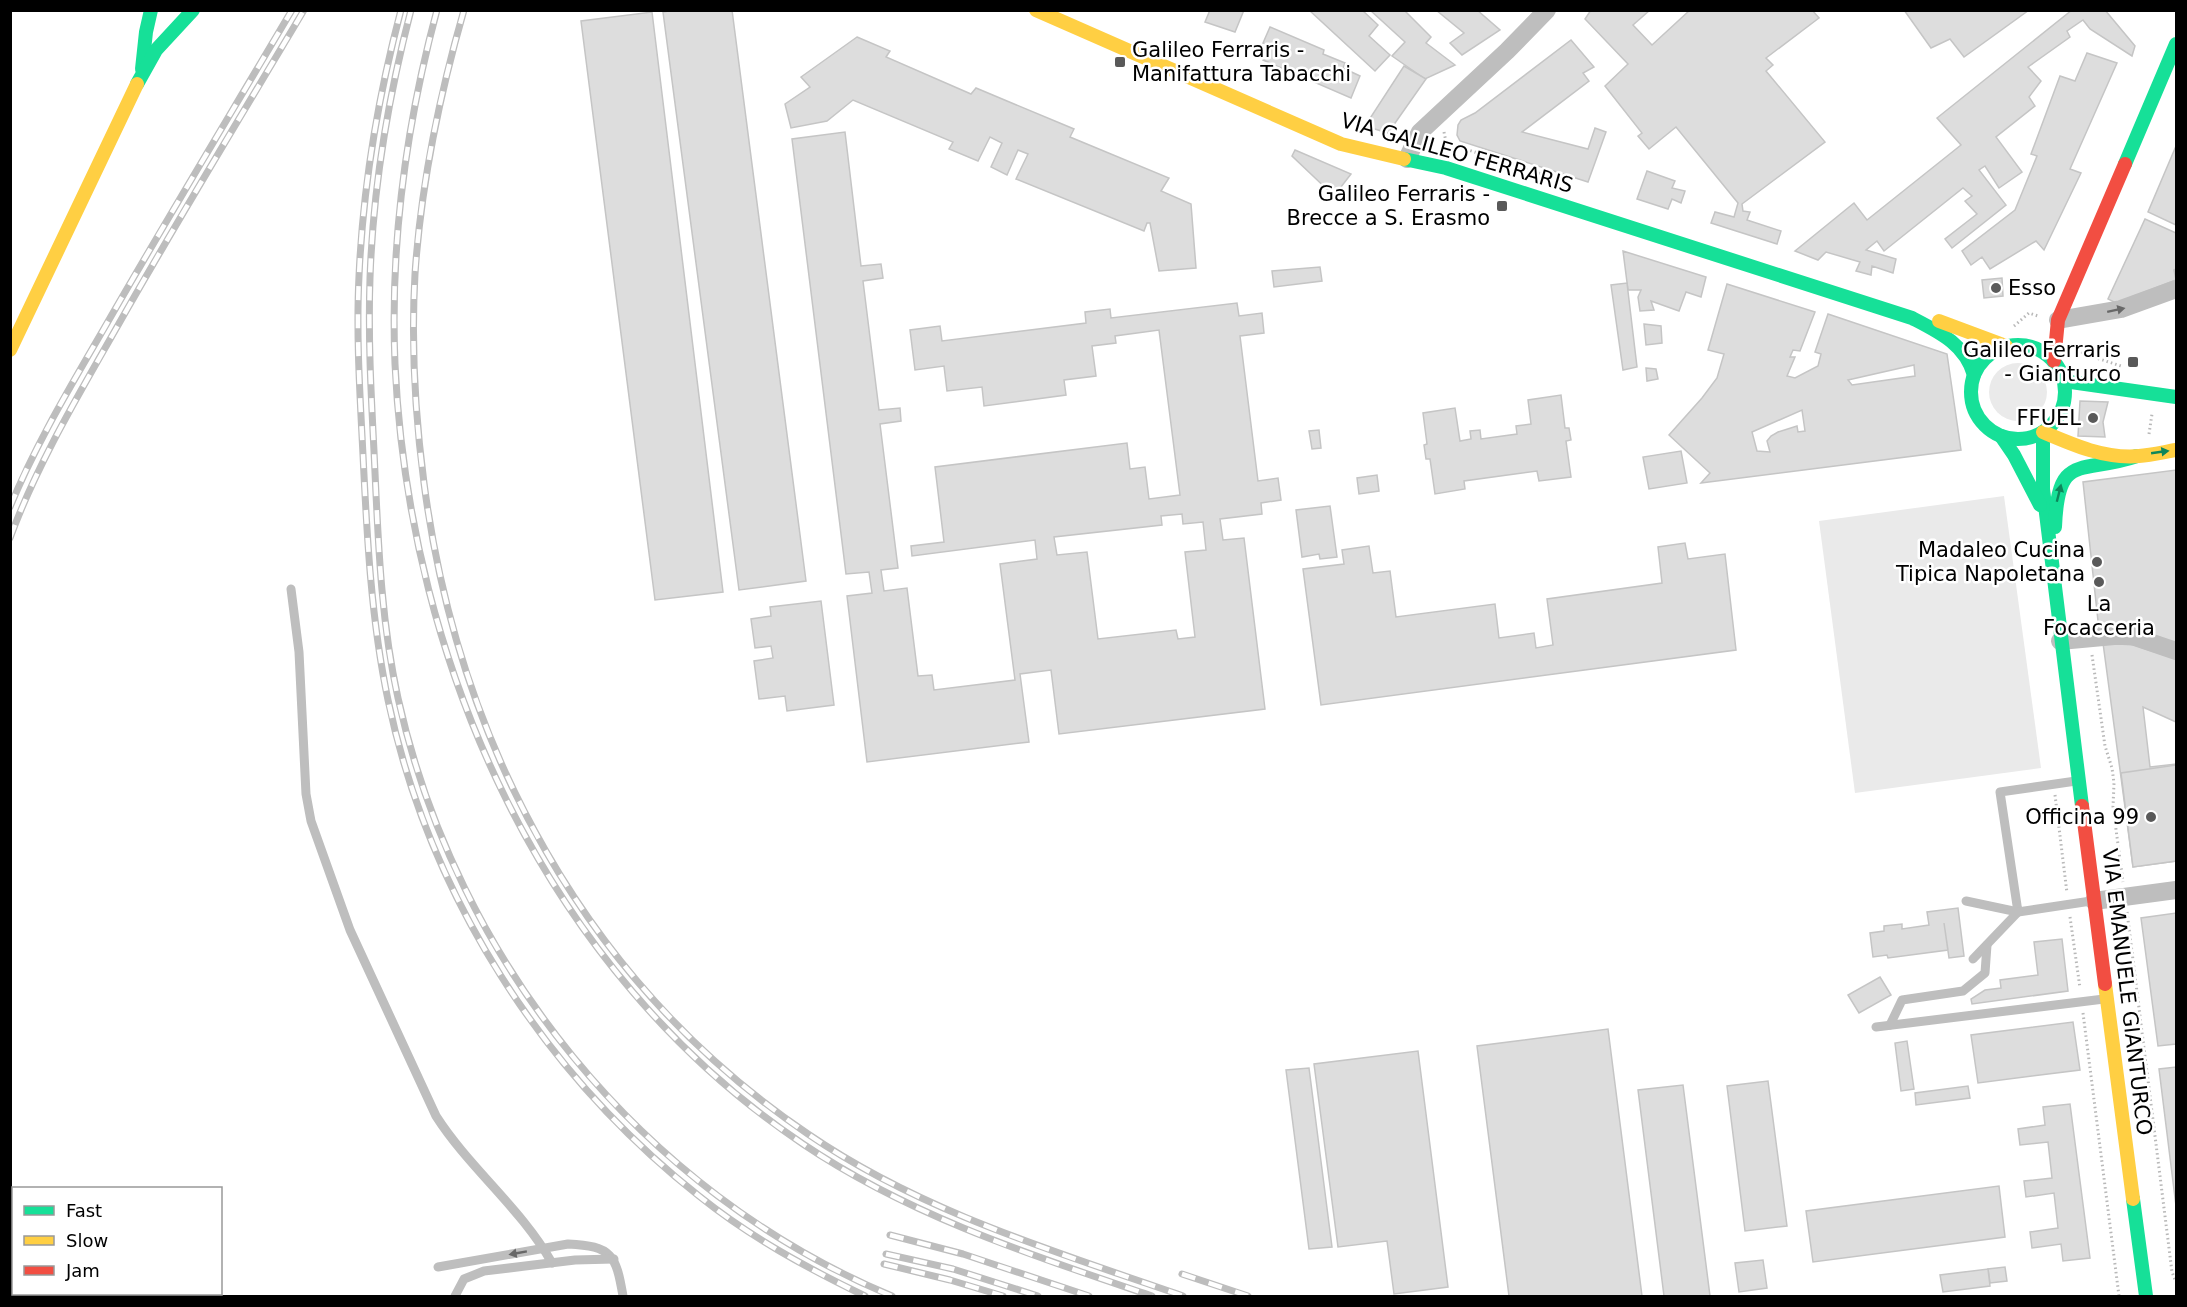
<svg xmlns="http://www.w3.org/2000/svg" width="2187" height="1307" font-family="'DejaVu Sans',sans-serif">
  <style>
    .green { fill: #eaeaea }
    .building { fill: #ddd; stroke: #c5c5c5; stroke-width: 1.5; fill-rule: evenodd }
    .lines { fill: none; stroke-linecap: round; stroke-linejoin: round }
    .path { stroke: #b8b8b8; stroke-width: 3; stroke-dasharray: 1.5 3; stroke-linecap: butt }
    .lane { stroke: #bebebe; stroke-width: 9 }
    .street { stroke: #bebebe; stroke-width: 18 }
    .fast { stroke: #16e098; stroke-width: 14 }
    .slow { stroke: #ffcf43; stroke-width: 14 }
    .jam { stroke: #f24e42; stroke-width: 14 }
    .rail-casing { stroke: #bdbdbd; stroke-width: 7 }
    .rail { stroke: #fff; stroke-width: 4.5; stroke-dasharray: 14; stroke-linecap: butt }
    .oneway { fill: #686868 }
    .oneway2 { fill: #0d865b }
    .poi-dot { fill: #595959; stroke: #fff; stroke-width: 2 }
    .labels { text-anchor: middle; dominant-baseline: central; stroke-width: 5; stroke-linejoin: round; paint-order: stroke }
    .poi-label { font-size: 21px; fill: #000; stroke: #fff; text-anchor: end }
    .street-label { font-size: 21px; fill: #000; stroke: #fff }
  </style>
  <rect width="100%" height="100%" fill="#fff"/>
  <g class="green">
    <circle cx="2018" cy="392" r="29"/>
    <path d="M2004 496 2041 768 1855 793 1819 521Z"/>
  </g>
  <g class="building">
    <path d="M675 10H732L806 581 739 590 663 12Z"/>
    <path d="M1210 10H1244L1235 32 1205 22Z"/>
    <path d="M1309 10H1362L1378 25 1369 36 1390 55 1375 71Z"/>
    <path d="M1370 10H1404L1431 37 1426 43 1455 65 1425 79 1392 56 1405 42Z"/>
    <path d="M1436 10H1477L1500 30 1462 55 1450 43 1464 33Z"/>
    <path d="M1591 10H1650L1633 25 1652 45 1690 10H1812L1819 18 1766 58 1773 65 1766 71 1825 142 1742 204 1743 211 1750 212 1747 220 1781 231 1777 244 1711 223 1715 212 1734 217 1738 203 1676 127 1649 149 1638 136 1642 133 1605 86 1628 64 1585 19Z"/>
    <path d="M1904 10H2029L1964 57 1950 39 1931 48Z"/>
    <path d="M2072 10H2105L2135 46 2132 56 2090 29 2083 20 2067 31 2070 37 2028 67 2041 81 2029 97 2035 106 1996 137 2022 172 1999 188 1985 166 1979 170 2006 205 1952 248 1945 239 1977 214 1965 201 1972 196 1963 188 1884 251 1877 241 1866 250 1896 259 1893 273 1872 266 1871 275 1856 271 1860 262 1826 252 1818 260 1795 251 1854 203 1867 220 1961 145 1937 118Z"/>
    <path d="M652 12 723 592 655 600 581 21Z"/>
    <path d="M1270 27 1324 50 1323 54 1345 63 1343 68 1360 76 1351 98 1263 60 1269 45 1263 43Z"/>
    <path d="M857 37 890 51 886 57 971 94 976 88 1074 129 1070 137 1169 178 1161 191 1191 204 1196 268 1159 271 1150 223H1147L1144 231 1016 179 1028 154 1018 150 1007 175 991 167 1002 143 990 137 978 161 949 149 953 142 853 100 827 121 791 128 785 104 810 87 801 77Z"/>
    <path d="M1571 40 1594 67 1583 73 1589 81 1522 132 1588 149 1595 128 1606 132 1588 182 1460 141 1457 135 1458 125 1461 120 1475 113Z"/>
    <path d="M2087 53 2117 63 2070 169 2081 173 2044 250 2036 241 1990 269 1982 257 1971 265 1962 251 2015 210 2037 156 2031 154 2060 76 2075 81Z"/>
    <path d="M1404 66 1426 79 1388 133 1365 126Z"/>
    <path d="M845 132 861 266 881 264 883 278 863 281 879 410 900 408 901 421 880 424 898 568 881 570 884 591 907 588 918 676 932 675 934 690 1015 680 1000 564 1037 559 1035 540 912 556 911 546 944 542 935 467 1127 443 1130 469 1145 467 1149 499 1180 495 1159 330 1115 336 1116 343 1092 346 1096 376 1064 380 1066 395 984 406 982 387 947 391 944 366 915 370 910 330 940 326 942 341 1086 323 1085 312 1110 309 1111 318 1237 303 1239 316 1262 313 1264 333 1240 336 1258 481 1278 478 1281 500 1261 503 1262 514 1220 519 1223 540 1244 538 1265 709 1059 734 1051 670 1020 674 1029 742 867 762 847 596 872 593 869 572 846 574 792 139ZM1182 514 1183 524 1203 522 1206 550 1185 552 1195 637 1178 639 1176 630 1098 639 1087 552 1057 555 1054 537 1162 525 1161 516Z"/>
    <path d="M2176 146V225L2148 212Z"/>
    <path d="M1295 150 1351 174 1334 196 1292 156Z"/>
    <path d="M1647 171 1675 181 1672 188 1685 191 1681 203 1672 199 1668 209 1637 199Z"/>
    <path d="M2145 219 2176 233V269L2174 270 2176 280 2116 303 2108 299Z"/>
    <path d="M1623 251 1706 277 1701 297 1686 292 1679 311 1651 301 1654 310 1640 311 1638 297 1641 290H1628Z"/>
    <path d="M1320 267 1322 281 1274 287 1272 271Z"/>
    <path d="M2002 278 2003 296 1984 298 1982 280Z"/>
    <path d="M1627 283 1637 367 1623 370 1611 285Z"/>
    <path d="M1727 284 1815 312 1800 351 1793 350 1790 357H1795L1787 376 1795 378 1818 366 1821 354 1815 352 1828 314 1947 354 1961 450 1701 483 1710 473 1669 435 1702 398 1717 378 1724 354 1708 350ZM1914 365 1915 376 1852 385 1848 380ZM1802 410 1805 431 1798 432 1797 426 1778 432 1771 436 1767 441 1770 452 1757 451 1752 432Z"/>
    <path d="M1644 324 1661 326 1662 343 1646 345Z"/>
    <path d="M1646 368 1656 369 1658 379 1647 381Z"/>
    <path d="M1561 395 1565 428H1569L1571 440 1566 441 1571 477 1539 481 1537 471 1464 481 1465 489 1435 494 1430 459H1426L1424 445 1427 444 1423 413 1455 408 1460 441 1471 439 1470 431 1480 430 1481 439 1517 434 1516 426 1531 424 1528 400Z"/>
    <path d="M2080 401 2108 402 2103 422 2105 437 2078 436Z"/>
    <path d="M1319 430 1321 448 1312 449 1309 431Z"/>
    <path d="M1681 451 1687 483 1649 489 1643 457Z"/>
    <path d="M2176 470V645L2099 630 2083 482Z"/>
    <path d="M1377 475 1379 491 1359 494 1357 478Z"/>
    <path d="M1330 506 1337 557 1320 559 1319 554 1302 557 1296 510Z"/>
    <path d="M1685 543 1688 559 1725 554 1736 650 1321 705 1303 569 1344 564 1342 550 1369 546 1373 573 1390 571 1396 617 1495 604 1499 638 1534 633 1536 648 1553 645 1547 599 1662 583 1658 547Z"/>
    <path d="M821 601 834 705 787 711 785 696 759 699 754 661 773 658 771 646 755 648 751 619 771 616 770 607Z"/>
    <path d="M2103 643 2134 645 2176 659V722L2143 707 2150 767 2176 764V861L2133 867Z"/>
    <path d="M2176 765V861L2133 867 2121 773Z"/>
    <path d="M1958 908 1964 956 1949 958 1944 923 1948 950 1888 958 1887 955 1873 957 1870 933 1884 931V926L1902 924V929L1929 925 1927 912Z"/>
    <path d="M2176 913V1044L2158 1046 2141 918Z"/>
    <path d="M2062 939 2068 991 1972 1004 1971 999 1985 990 2001 988 2000 980 2038 975 2034 942Z"/>
    <path d="M1880 977 1891 995 1859 1013 1848 995Z"/>
    <path d="M2073 1022 2080 1070 1978 1083 1971 1035Z"/>
    <path d="M1608 1029 1642 1296H1509L1477 1046Z"/>
    <path d="M1907 1041 1914 1089 1901 1091 1895 1043Z"/>
    <path d="M1418 1051 1448 1287 1394 1294 1387 1241 1338 1247 1314 1064Z"/>
    <path d="M2176 1067V1206L2159 1069Z"/>
    <path d="M1309 1068 1332 1247 1309 1249 1286 1070Z"/>
    <path d="M1768 1081 1787 1226 1745 1231 1727 1086Z"/>
    <path d="M1683 1085 1710 1296H1664L1638 1090Z"/>
    <path d="M1968 1086 1970 1098 1916 1105 1915 1093Z"/>
    <path d="M2070 1104 2090 1258 2063 1261 2061 1244 2032 1248 2030 1232 2058 1228 2054 1193 2026 1197 2024 1181 2052 1178 2048 1142 2020 1145 2018 1129 2045 1125 2043 1107Z"/>
    <path d="M1999 1186 2005 1237 1813 1262 1806 1211Z"/>
    <path d="M1763 1260 1767 1288 1739 1292 1735 1263Z"/>
    <path d="M2005 1267 2007 1281 1990 1283 1988 1269Z"/>
    <path d="M1988 1269 1990 1286 1943 1292 1940 1275Z"/>
  </g>
  <g class="lines">
    <g class="path">
      <path d="M1444 132 1446 142 1450 144 1566 182"/>
      <path d="M2014 326 2029 313 2038 316"/>
      <path d="M2078 349 2084 354 2121 366"/>
      <path d="M2149 434 2152 414"/>
      <path d="M2092 655 2105 746 2112 768 2114 783 2113 807 2123 882"/>
      <path d="M2055 795 2067 893"/>
      <path d="M2127 912 2172 1272 2176 1282"/>
      <path d="M2070 917 2080 988"/>
      <path d="M2083 1013 2119 1296"/>
    </g>
    <g class="lane">
      <path d="M291 589 299 652 306 794 311 821 350 930 436 1116C470 1169 521 1208 552 1263"/>
      <path d="M2076 781 2000 792 2018 912 2091 901"/>
      <path d="M1966 901 2018 912"/>
      <path d="M1973 959 2018 912"/>
      <path d="M1890 1025 1902 1000 1963 991 1985 973 1987 945"/>
      <path d="M1876 1027 2104 999"/>
      <path d="M438 1267 568 1244C612 1246 616 1255 623 1296"/>
      <path d="M455 1296 464 1279 484 1271 575 1260 614 1259"/>
    </g>
    <g class="street">
      <path d="M1407 159 1420 132 1507 51 1547 10"/>
      <path d="M2058 320 2121 309 2176 289"/>
      <path d="M2060 641 2114 636H2132L2176 651"/>
      <path d="M2094 901 2176 890"/>
    </g>
    <g class="fast">
      <path d="M142 69 146 32 151 10"/>
      <path d="M137 84 156 50 193 10"/>
      <path d="M1404 159 1446 168 1912 318C1939 332 1965 344 1974 375"/>
      <path d="M2125 164 2176 44"/>
      <circle cx="2018" cy="392" r="47"/>
      <path d="M2064 381 2176 397"/>
      <path d="M2043 432V489L2082 806"/>
      <path d="M2001 436 2014 455 2040 505"/>
      <path d="M2055 527C2058 451 2080 475 2137 456"/>
      <path d="M2133 1199 2146 1296"/>
    </g>
    <g class="slow">
      <path d="M1036 10 1341 144 1404 159"/>
      <path d="M1939 321 2006 346"/>
      <path d="M10 350 137 84"/>
      <path d="M2043 432C2073 445 2105 459 2139 456 2151 455 2164 452 2176 450"/>
      <path d="M2105 984 2133 1199"/>
    </g>
    <g class="jam">
      <path d="M2054 361 2058 320 2125 164"/>
      <path d="M2082 806 2105 984"/>
    </g>
    <g class="rail-casing">
      <g id="rail">
        <path d="M401 10C378 97 363 186 359 276 356 335 360 395 363 455 367 537 371 619 388 700 429 895 543 1073 699 1196 750 1237 807 1268 865 1296"/>
        <path d="M411 10C388 98 373 188 370 278 368 336 371 393 374 451 378 534 380 617 398 698 456 961 642 1192 892 1296"/>
        <path d="M437 10C406 125 390 244 395 364 409 666 546 972 803 1144 910 1216 1031 1255 1152 1296"/>
        <path d="M464 10C439 97 421 184 415 274 411 344 415 414 424 483 458 745 586 984 808 1134 922 1212 1054 1251 1183 1296"/>
        <path d="M10 507C36 443 72 384 106 325 167 219 230 115 292 10"/>
        <path d="M10 538C37 464 78 396 117 327 177 221 241 116 304 10"/>
        <path d="M890 1235 963 1254 1089 1296"/>
        <path d="M886 1254 953 1269 1038 1296"/>
        <path d="M884 1264 950 1280 1003 1296"/>
        <path d="M1182 1274 1248 1296"/>
      </g>
    </g>
    <use href="#rail" class="rail"/>
  </g>
  <defs><path id="oneway-solid" d="M-6-.8H1V-3.2L6.5 0L1 3.2V.8H-6Z" transform="scale(1.5)"/></defs>
  <g class="oneway">
    <use href="#oneway-solid" transform="translate(2116 310) rotate(-12)"/>
    <use href="#oneway-solid" transform="translate(518 1253) rotate(170)"/>
  </g>
  <g class="oneway2">
    <use href="#oneway-solid" transform="translate(2160 452) rotate(-8)"/>
    <use href="#oneway-solid" transform="translate(2059 493) rotate(-76)"/>
  </g>
  <g class="poi-dot">
    <rect x="1114" y="56" width="12" height="12" rx="3"/>
    <rect x="1496" y="200" width="12" height="12" rx="3"/>
    <circle cx="1996" cy="288" r="6"/>
    <rect x="2127" y="356" width="12" height="12" rx="3"/>
    <circle cx="2093" cy="418" r="6"/>
    <circle cx="2097" cy="562" r="6"/>
    <circle cx="2099" cy="582" r="6"/>
    <circle cx="2151" cy="817" r="6"/>
  </g>
  <g class="labels">
    <g class="poi-label">
      <text x="1132" y="50" text-anchor="start">Galileo Ferraris -<tspan x="1132" dy="24">Manifattura Tabacchi</tspan></text>
      <text x="1490" y="194">Galileo Ferraris -<tspan x="1490" dy="24">Brecce a S. Erasmo</tspan></text>
      <text x="2008" y="288" text-anchor="start">Esso</text>
      <text x="2121" y="350">Galileo Ferraris<tspan x="2121" dy="24">- Gianturco</tspan></text>
      <text x="2081" y="418">FFUEL</text>
      <text x="2085" y="550">Madaleo Cucina<tspan x="2085" dy="24">Tipica Napoletana</tspan></text>
      <text x="2099" y="604" text-anchor="middle">La<tspan x="2099" dy="24">Focacceria</tspan></text>
      <text x="2139" y="817">Officina 99</text>
    </g>
    <g class="street-label">
      <text transform="translate(1457 153) rotate(16)">VIA GALILEO FERRARIS</text>
      <text transform="translate(2127 992) rotate(83)">VIA EMANUELE GIANTURCO</text>
    </g>
  </g>
  <rect width="2187" height="1307" fill="none" stroke="#000000" stroke-width="24"/>
  <rect x="12" y="1187" width="210" height="108" fill="#ffffff" stroke="#999999" stroke-width="1.5"/>
  <rect x="24" y="1206" width="30" height="9" fill="#16e098" stroke="#999999" stroke-width="1.5"/>
  <text x="66" y="1217" font-size="18" fill="#000000">Fast</text>
  <rect x="24" y="1236" width="30" height="9" fill="#ffcf43" stroke="#999999" stroke-width="1.5"/>
  <text x="66" y="1247" font-size="18" fill="#000000">Slow</text>
  <rect x="24" y="1266" width="30" height="9" fill="#f24e42" stroke="#999999" stroke-width="1.5"/>
  <text x="66" y="1277" font-size="18" fill="#000000">Jam</text>
</svg>
